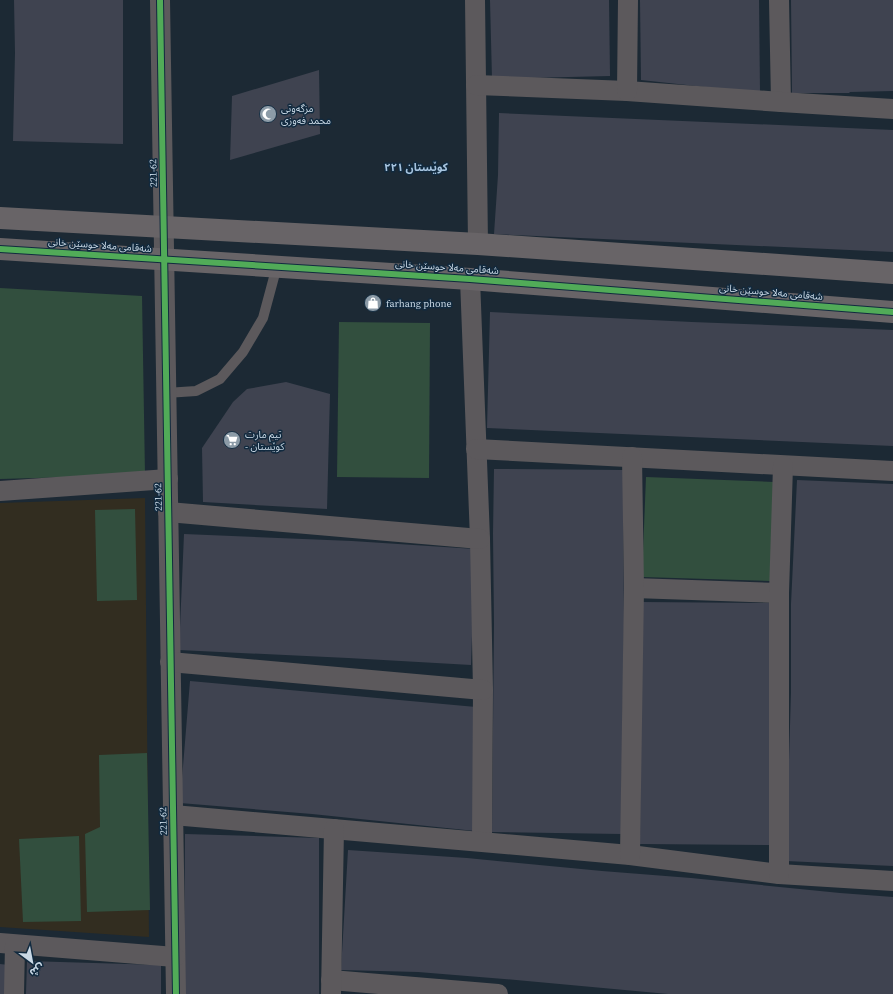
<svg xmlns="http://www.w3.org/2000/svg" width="893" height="994" font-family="'Source Serif 4','Noto Sans Arabic',serif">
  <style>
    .education { fill: #322d20 }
    .green { fill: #324f3e }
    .building { fill: #3f4350 }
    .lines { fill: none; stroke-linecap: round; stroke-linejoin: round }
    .lane { stroke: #5c595c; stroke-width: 10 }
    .street { stroke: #5c595c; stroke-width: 20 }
    .secondary { stroke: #686467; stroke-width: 22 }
    .cycleway-casing { stroke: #112a3f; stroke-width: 8 }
    .cycleway { stroke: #51ab58; stroke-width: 6 }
    .labels { text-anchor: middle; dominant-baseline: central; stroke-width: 3; stroke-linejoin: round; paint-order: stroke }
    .poi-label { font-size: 10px; fill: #c9d8e5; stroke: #112a3f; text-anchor: start }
    .street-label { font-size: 10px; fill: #c9d8e5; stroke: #112a3f }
    .neighbourhood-label { font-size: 11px; font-weight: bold; fill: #a7c4df; stroke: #112a3f }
  </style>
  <rect width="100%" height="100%" fill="#1c2934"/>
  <path class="education" d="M145 498 149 937 0 927V503Z"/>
  <g class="green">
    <path d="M0 288 142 296 145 475 0 479Z"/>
    <path d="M339 322 430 323 429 478 337 477Z"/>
    <path d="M646 477 774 482 770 581 642 577Z"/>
    <path d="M135 509 137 600 97 601 95 510Z"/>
    <path d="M147 753 150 910 87 912 85 834 100 827 99 755Z"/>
    <path d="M79 836 81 921 23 922 19 839Z"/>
  </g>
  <g class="building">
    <path d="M14 0H123V144L13 141 15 53Z"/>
    <path d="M490 0H609L610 76 492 79Z"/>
    <path d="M640 0H759L760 93 641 80Z"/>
    <path d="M791 0H893V91L850 92 849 93H792Z"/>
    <path d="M319 70 320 134 230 160 232 96Z"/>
    <path d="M499 113 893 130V252L494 234 498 175Z"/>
    <path d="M490 312 692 322 893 330V446L487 428Z"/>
    <path d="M286 382 330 394 327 509 203 502 202 448 233 402 247 389Z"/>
    <path d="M494 469 623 470 624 625 621 834 492 832 494 624 493 534Z"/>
    <path d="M797 480 893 484V866L786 861 791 692V604Z"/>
    <path d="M184 534 352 541 475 549 471 665 348 658 179 650Z"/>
    <path d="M641 602 771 603 769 845 640 844Z"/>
    <path d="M190 681 476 707 475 831 312 814 180 803Z"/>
    <path d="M185 834 319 838V994H184Z"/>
    <path d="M348 850 467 858 602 871 691 878 840 893 893 897V994H668L504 979 418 972 341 970Z"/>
    <path d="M27 961 161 965V994H26Z"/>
    <path d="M0 964 9 965 8 994H0Z"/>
  </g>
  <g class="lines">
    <path class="lane" d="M166 393 196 391 220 379 243 352 263 318 277 266"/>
    <g class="street">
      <path d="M160 0 176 994"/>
      <path d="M475 0 478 244"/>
      <path d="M779 0 781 102"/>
      <path d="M476 85 627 91 781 102 893 109"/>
      <path d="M627 91 628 0"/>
      <path d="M470 279 480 539 483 690 482 841"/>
      <path d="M476 449 893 471"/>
      <path d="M0 491 168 479"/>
      <path d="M168 512 480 539"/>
      <path d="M634 588 779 593"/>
      <path d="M170 662 483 690"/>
      <path d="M173 815 630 855 779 874 893 881"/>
      <path d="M630 855 634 588 632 457"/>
      <path d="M779 874V593L783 466"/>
      <path d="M0 943 175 957"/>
      <path d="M331 980 498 994"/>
      <path d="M14 994 15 945"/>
      <path d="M331 994 334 829"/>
    </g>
    <g class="secondary">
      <path d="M0 218 478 244 893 273"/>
      <path d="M0 249 470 279 893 312"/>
    </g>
    <g class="cycleway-casing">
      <g id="cycleway">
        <path d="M160 0 176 994"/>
        <path d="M0 249 470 279 893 312"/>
      </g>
    </g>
    <use href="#cycleway" class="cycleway"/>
  </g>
  <defs>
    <g id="mosque-disc" transform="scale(0.9)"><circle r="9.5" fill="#8c9ba7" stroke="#112a3f"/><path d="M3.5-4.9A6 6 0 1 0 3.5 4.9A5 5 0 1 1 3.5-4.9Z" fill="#fff"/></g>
    <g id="shop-disc" transform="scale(0.9)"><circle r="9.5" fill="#8c9ba7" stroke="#112a3f"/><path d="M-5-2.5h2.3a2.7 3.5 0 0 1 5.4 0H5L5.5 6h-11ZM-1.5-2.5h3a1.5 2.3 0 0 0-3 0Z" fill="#fff"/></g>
    <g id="supermarket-disc" transform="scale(0.9)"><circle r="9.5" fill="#8c9ba7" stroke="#112a3f"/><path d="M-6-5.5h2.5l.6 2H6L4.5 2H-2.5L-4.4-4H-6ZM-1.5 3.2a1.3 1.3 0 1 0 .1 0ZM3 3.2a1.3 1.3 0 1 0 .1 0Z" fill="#fff"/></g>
  </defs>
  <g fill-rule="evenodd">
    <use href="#mosque-disc" x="268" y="114"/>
    <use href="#shop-disc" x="373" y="303"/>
    <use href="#supermarket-disc" x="232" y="440"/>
  </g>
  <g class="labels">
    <g class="poi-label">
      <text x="281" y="108">مزگەوتی<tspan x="281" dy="12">محمد فەوزی</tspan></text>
      <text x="386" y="303">farhang phone</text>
      <text x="245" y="434">تیم مارت<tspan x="245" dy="12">- کوێستان</tspan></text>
    </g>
    <g class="street-label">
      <text transform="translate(153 173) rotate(-91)">221-62</text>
      <text transform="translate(100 245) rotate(4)">شەقامی مەلا حوسێن خانی</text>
      <text transform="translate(447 267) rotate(4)">شەقامی مەلا حوسێن خانی</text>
      <text transform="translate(771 292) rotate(5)">شەقامی مەلا حوسێن خانی</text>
      <text transform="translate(158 497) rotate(-91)">221-62</text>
      <text transform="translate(163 821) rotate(-91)">221-62</text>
    </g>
    <g class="neighbourhood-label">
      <text x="416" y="167">کوێستان ٢٢١</text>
    </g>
  </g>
  <g transform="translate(32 962) rotate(148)" stroke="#112a3f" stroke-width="3" paint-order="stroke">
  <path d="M0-3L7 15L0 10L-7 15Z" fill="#c9d8e5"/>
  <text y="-6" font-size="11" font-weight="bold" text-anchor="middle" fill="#c9d8e5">ش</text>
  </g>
</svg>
